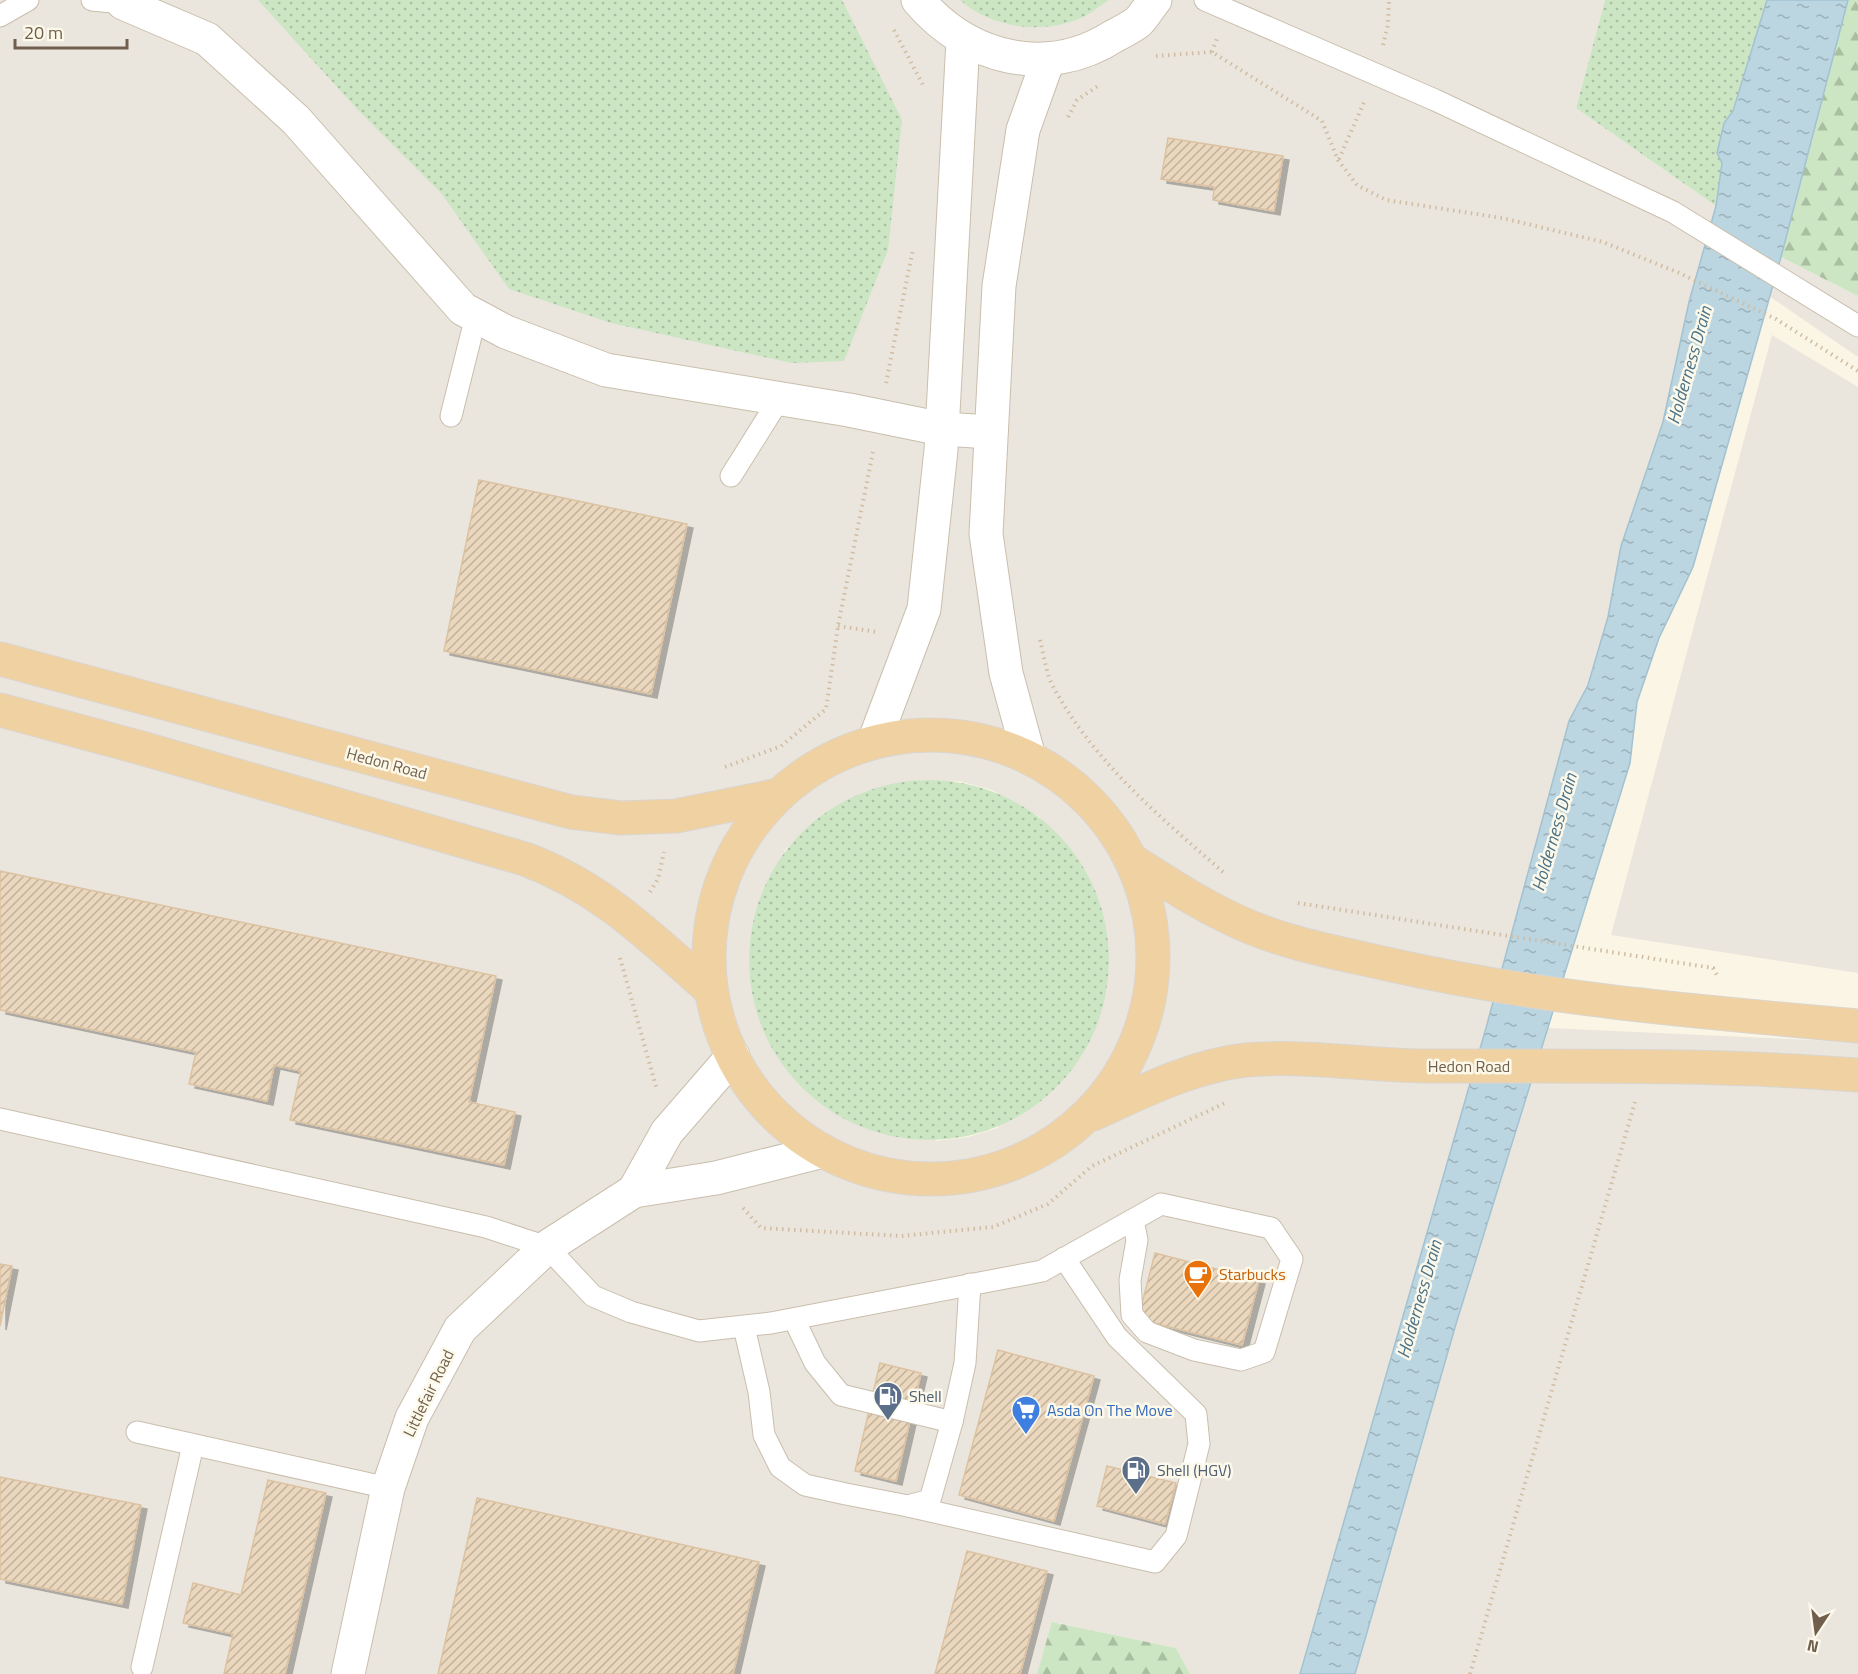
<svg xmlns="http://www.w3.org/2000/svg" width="1858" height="1674" font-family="'Titillium Web',sans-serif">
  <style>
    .industrial { fill: #eae6de; fill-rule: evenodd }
    .grass { fill: url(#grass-dots) }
    .forest { fill: url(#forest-firs) }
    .water { fill: url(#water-ripples); stroke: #a2c2d2; stroke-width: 1.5 }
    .building { fill: url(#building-hatch); stroke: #ddc2a1; stroke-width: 1.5; filter: url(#shadow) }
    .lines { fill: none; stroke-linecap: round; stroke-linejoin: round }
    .service-casing { stroke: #cabeac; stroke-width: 23 }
    .minor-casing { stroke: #cabeac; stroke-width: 35 }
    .trunk-casing { stroke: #dad5d0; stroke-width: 35 }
    .path { stroke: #d1bca2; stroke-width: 4; stroke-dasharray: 1.5 4.5; stroke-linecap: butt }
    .service { stroke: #fff; stroke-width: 21 }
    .minor { stroke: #fff; stroke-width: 33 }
    .trunk { stroke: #f0d2a2; stroke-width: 33 }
    .labels { text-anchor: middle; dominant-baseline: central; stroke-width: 5; stroke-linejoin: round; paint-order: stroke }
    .street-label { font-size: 16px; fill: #705f4c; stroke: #fdf9ea }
    .food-label { font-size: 16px; fill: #c56008; stroke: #fdf9ea; text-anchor: start }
    .service-label { font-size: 16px; fill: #4e5e75; stroke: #fdf9ea; text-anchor: start }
    .shop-label { font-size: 16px; fill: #366cbe; stroke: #fdf9ea; text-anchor: start }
    .water-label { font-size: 18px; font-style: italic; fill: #4c7388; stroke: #fdf9ea }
  </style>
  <defs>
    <pattern id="grass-dots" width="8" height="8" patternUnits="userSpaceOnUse" patternTransform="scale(1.5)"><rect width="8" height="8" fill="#cce6c4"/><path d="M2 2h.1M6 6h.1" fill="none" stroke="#aabea1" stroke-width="1.8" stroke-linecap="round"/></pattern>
    <pattern id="forest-firs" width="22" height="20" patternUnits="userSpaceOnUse" patternTransform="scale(1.5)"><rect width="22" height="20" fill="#cce6c4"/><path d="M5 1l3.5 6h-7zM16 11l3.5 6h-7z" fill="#aabea1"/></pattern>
    <pattern id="water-ripples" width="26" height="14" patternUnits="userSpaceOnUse" patternTransform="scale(1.5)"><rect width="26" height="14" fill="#bbd5e1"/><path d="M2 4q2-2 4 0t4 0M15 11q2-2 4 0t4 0" fill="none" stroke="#9cb0b9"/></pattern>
    <pattern id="building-hatch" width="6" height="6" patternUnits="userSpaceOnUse" patternTransform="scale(1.5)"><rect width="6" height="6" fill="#ead7bd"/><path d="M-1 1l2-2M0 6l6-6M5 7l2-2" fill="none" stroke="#c2b29c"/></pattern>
    <filter id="shadow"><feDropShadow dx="6" dy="4" stdDeviation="0" flood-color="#0004"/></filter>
  </defs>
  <rect width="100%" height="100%" fill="#faf5e4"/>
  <g class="industrial">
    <path d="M0 0H1605L1576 108 1716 206 1689 302 1663 422 1621 546 1608 617 1588 685 1571 721 1486 1028 1300 1674H1190L1176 1648 1053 1622 1037 1674H0ZM959 781 992 790 1040 817 998 1128 968 1137 936 1141 784 851 824 813 866 791Z"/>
    <path d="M1781 257 1858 296V357L1769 296Z"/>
    <path d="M1772 335 1858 387V973L1611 935Z"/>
    <path d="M1548 1028 1858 1042V1674H1355L1456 1324Z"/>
  </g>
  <g class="grass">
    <path d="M258 0H842L902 120 888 250 844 361 791 363 611 323 509 289 441 193 357 109Z"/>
    <path d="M960 0H1109C1100 6 1090 14 1081 18 1042 35 991 28 960 0Z"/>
    <path d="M1605 0H1767L1733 111 1724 123 1717 153 1722 163 1716 206 1576 108Z"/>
    <circle cx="929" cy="960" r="180"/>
  </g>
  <g class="forest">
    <path d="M1848 0H1858V296L1781 257Z"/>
    <path d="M1052 1622 1176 1648 1190 1674H1037Z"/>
  </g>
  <path class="water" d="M1767 0H1848L1781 257 1693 567 1659 638 1637 702 1630 763 1456 1324 1355 1674H1300L1486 1028 1569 721 1588 685 1608 617 1621 546 1663 422 1689 302 1716 206 1722 163 1717 153 1724 123 1733 111Z"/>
  <g class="building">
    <path d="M1168 138 1283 156 1274 211 1213 200 1214 187 1161 179Z"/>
    <path d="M479 480 687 524 651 694 444 651Z"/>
    <path d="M0 871 496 976 469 1102 515 1112 504 1165 290 1120 301 1071 274 1065 267 1101 189 1084 196 1052 0 1010Z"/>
    <path d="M1155 1253 1259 1280 1242 1345 1138 1319Z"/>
    <path d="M0 1264 12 1266 0 1326Z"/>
    <path d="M998 1350 1094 1376 1054 1521 959 1495Z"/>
    <path d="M880 1363 921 1373 896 1481 855 1471Z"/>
    <path d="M1107 1466 1176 1483 1165 1524 1097 1506Z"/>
    <path d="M0 1477 141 1505 122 1604 0 1579Z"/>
    <path d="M268 1480 326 1493 285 1674H224L233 1634 183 1623 193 1583 241 1595Z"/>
    <path d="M477 1498 759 1562 733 1674H438Z"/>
    <path d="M967 1551 1047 1571 1020 1674H935Z"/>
  </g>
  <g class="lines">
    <g class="service-casing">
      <g id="service">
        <path d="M92 0 123 3"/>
        <path d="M1205 0 1435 100 1673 212 1858 326"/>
        <path d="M0 16 28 0"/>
        <path d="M451 416 476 316"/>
        <path d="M731 476 780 398"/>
        <path d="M0 1119 486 1227 547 1247 593 1296 631 1312 699 1331 771 1323 1042 1271 1161 1204 1271 1228 1292 1259 1264 1352 1241 1360 1194 1350 1147 1332 1132 1315 1130 1280 1137 1240 1133 1220"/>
        <path d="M794 1319 815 1363 841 1395 952 1422 965 1363 970 1284"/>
        <path d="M744 1327 759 1392 764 1435 780 1467 805 1485 846 1494 908 1506 930 1500 952 1422"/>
        <path d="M137 1432 388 1488"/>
        <path d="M908 1506 1155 1562 1176 1536 1199 1444 1196 1414 1117 1337 1064 1258"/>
        <path d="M142 1667 193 1445"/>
      </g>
    </g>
    <g class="minor-casing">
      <g id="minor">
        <path d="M918 0C968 59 1047 79 1114 36 1122 32 1131 27 1138 22 1144 16 1149 7 1155 0"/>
        <path d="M123 3 207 39 296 120 463 309 506 332 606 370 849 410 942 429 991 432"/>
        <path d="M874 742 924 609 941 450 963 40"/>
        <path d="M1029 757 1006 673 986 534 999 286 1023 130 1048 60"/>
        <path d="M634 1191 667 1132 733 1056"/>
        <path d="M348 1674 388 1488 412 1418 460 1329 547 1247 634 1191 716 1178 823 1151"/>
      </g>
    </g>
    <g class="trunk-casing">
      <g id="trunk">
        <path d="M0 659 571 812 621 818 676 816 779 795"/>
        <path d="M0 710 145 749 525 859C600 887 647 934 706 986"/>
        <circle cx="931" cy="957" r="222"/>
        <path d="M1133 861C1169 884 1204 907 1243 924 1288 944 1339 953 1387 964 1541 999 1701 1012 1858 1026"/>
        <path d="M1093 1114C1142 1092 1192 1066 1246 1060 1305 1055 1365 1065 1423 1066 1568 1066 1713 1064 1858 1075"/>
      </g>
    </g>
    <g class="path">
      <path d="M894 30 924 87"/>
      <path d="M1383 45 1388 25 1389 0"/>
      <path d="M1212 52 1218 36"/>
      <path d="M1156 56 1212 52 1322 121 1338 160 1357 185 1386 200 1502 218 1603 242 1677 272 1776 319 1858 371"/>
      <path d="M1068 117 1077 100 1098 86"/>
      <path d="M1339 159 1365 100"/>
      <path d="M886 383 913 249"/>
      <path d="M838 626 877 632"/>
      <path d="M1040 640C1044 655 1046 675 1054 688 1094 762 1161 818 1223 872"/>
      <path d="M725 767 781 746 826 709 838 626 873 452"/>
      <path d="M650 892 658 879 664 852"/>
      <path d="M1298 903 1713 968 1718 977"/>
      <path d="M620 958 657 1090"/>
      <path d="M743 1208 761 1228 901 1236 993 1227 1048 1204 1092 1166 1227 1102"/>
      <path d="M1470 1674 1635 1102"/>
    </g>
    <use href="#service" class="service"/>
    <use href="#minor" class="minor"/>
    <use href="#trunk" class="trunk"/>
  </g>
  <defs>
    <g id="cafe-pin" transform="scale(1.5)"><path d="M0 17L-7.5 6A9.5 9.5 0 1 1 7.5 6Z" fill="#e8710a" stroke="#fdf9ea"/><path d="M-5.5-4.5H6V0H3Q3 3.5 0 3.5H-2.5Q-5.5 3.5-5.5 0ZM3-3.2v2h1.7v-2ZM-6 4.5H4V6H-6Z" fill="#fff"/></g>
    <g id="fuel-pin" transform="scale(1.5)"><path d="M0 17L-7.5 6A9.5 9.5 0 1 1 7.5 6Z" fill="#5c6f8a" stroke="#fdf9ea"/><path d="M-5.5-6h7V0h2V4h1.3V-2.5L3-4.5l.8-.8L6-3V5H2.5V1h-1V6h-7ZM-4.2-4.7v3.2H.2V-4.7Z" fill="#fff"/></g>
    <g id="supermarket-pin" transform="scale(1.5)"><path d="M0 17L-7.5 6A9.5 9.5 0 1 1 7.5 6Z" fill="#3f7fe0" stroke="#fdf9ea"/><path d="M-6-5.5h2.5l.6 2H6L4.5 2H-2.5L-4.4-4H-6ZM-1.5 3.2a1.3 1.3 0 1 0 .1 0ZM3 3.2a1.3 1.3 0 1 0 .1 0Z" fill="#fff"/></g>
  </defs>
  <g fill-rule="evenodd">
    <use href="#cafe-pin" x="1198" y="1274"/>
    <use href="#fuel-pin" x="888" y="1396"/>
    <use href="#supermarket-pin" x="1026" y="1410"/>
    <use href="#fuel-pin" x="1136" y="1470"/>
  </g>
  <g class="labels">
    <g class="street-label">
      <text transform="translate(387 763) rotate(15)">Hedon Road</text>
      <text x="1469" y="1066">Hedon Road</text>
      <text transform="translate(428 1393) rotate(-64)">Littlefair Road</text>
    </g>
    <g class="food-label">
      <text x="1219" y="1274">Starbucks</text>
    </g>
    <g class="service-label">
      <text x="909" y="1396">Shell</text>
      <text x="1157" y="1470">Shell (HGV)</text>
    </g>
    <g class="shop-label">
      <text x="1047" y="1410">Asda On The Move</text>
    </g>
    <g class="water-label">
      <text transform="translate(1689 365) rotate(-74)">Holderness Drain</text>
      <text transform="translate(1554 832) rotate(-74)">Holderness Drain</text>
      <text transform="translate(1419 1299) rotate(-74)">Holderness Drain</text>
    </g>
  </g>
  <g transform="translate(1816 1632) rotate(193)" stroke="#fdf9ea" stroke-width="4.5" paint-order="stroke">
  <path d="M0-4.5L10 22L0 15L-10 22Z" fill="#705f4c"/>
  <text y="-9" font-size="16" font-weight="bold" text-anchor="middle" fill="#705f4c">N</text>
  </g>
  <path d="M15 39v9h112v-9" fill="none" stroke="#705f4c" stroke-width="3"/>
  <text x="24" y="39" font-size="18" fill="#705f4c" stroke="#fdf9ea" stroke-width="4.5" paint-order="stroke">20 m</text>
</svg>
